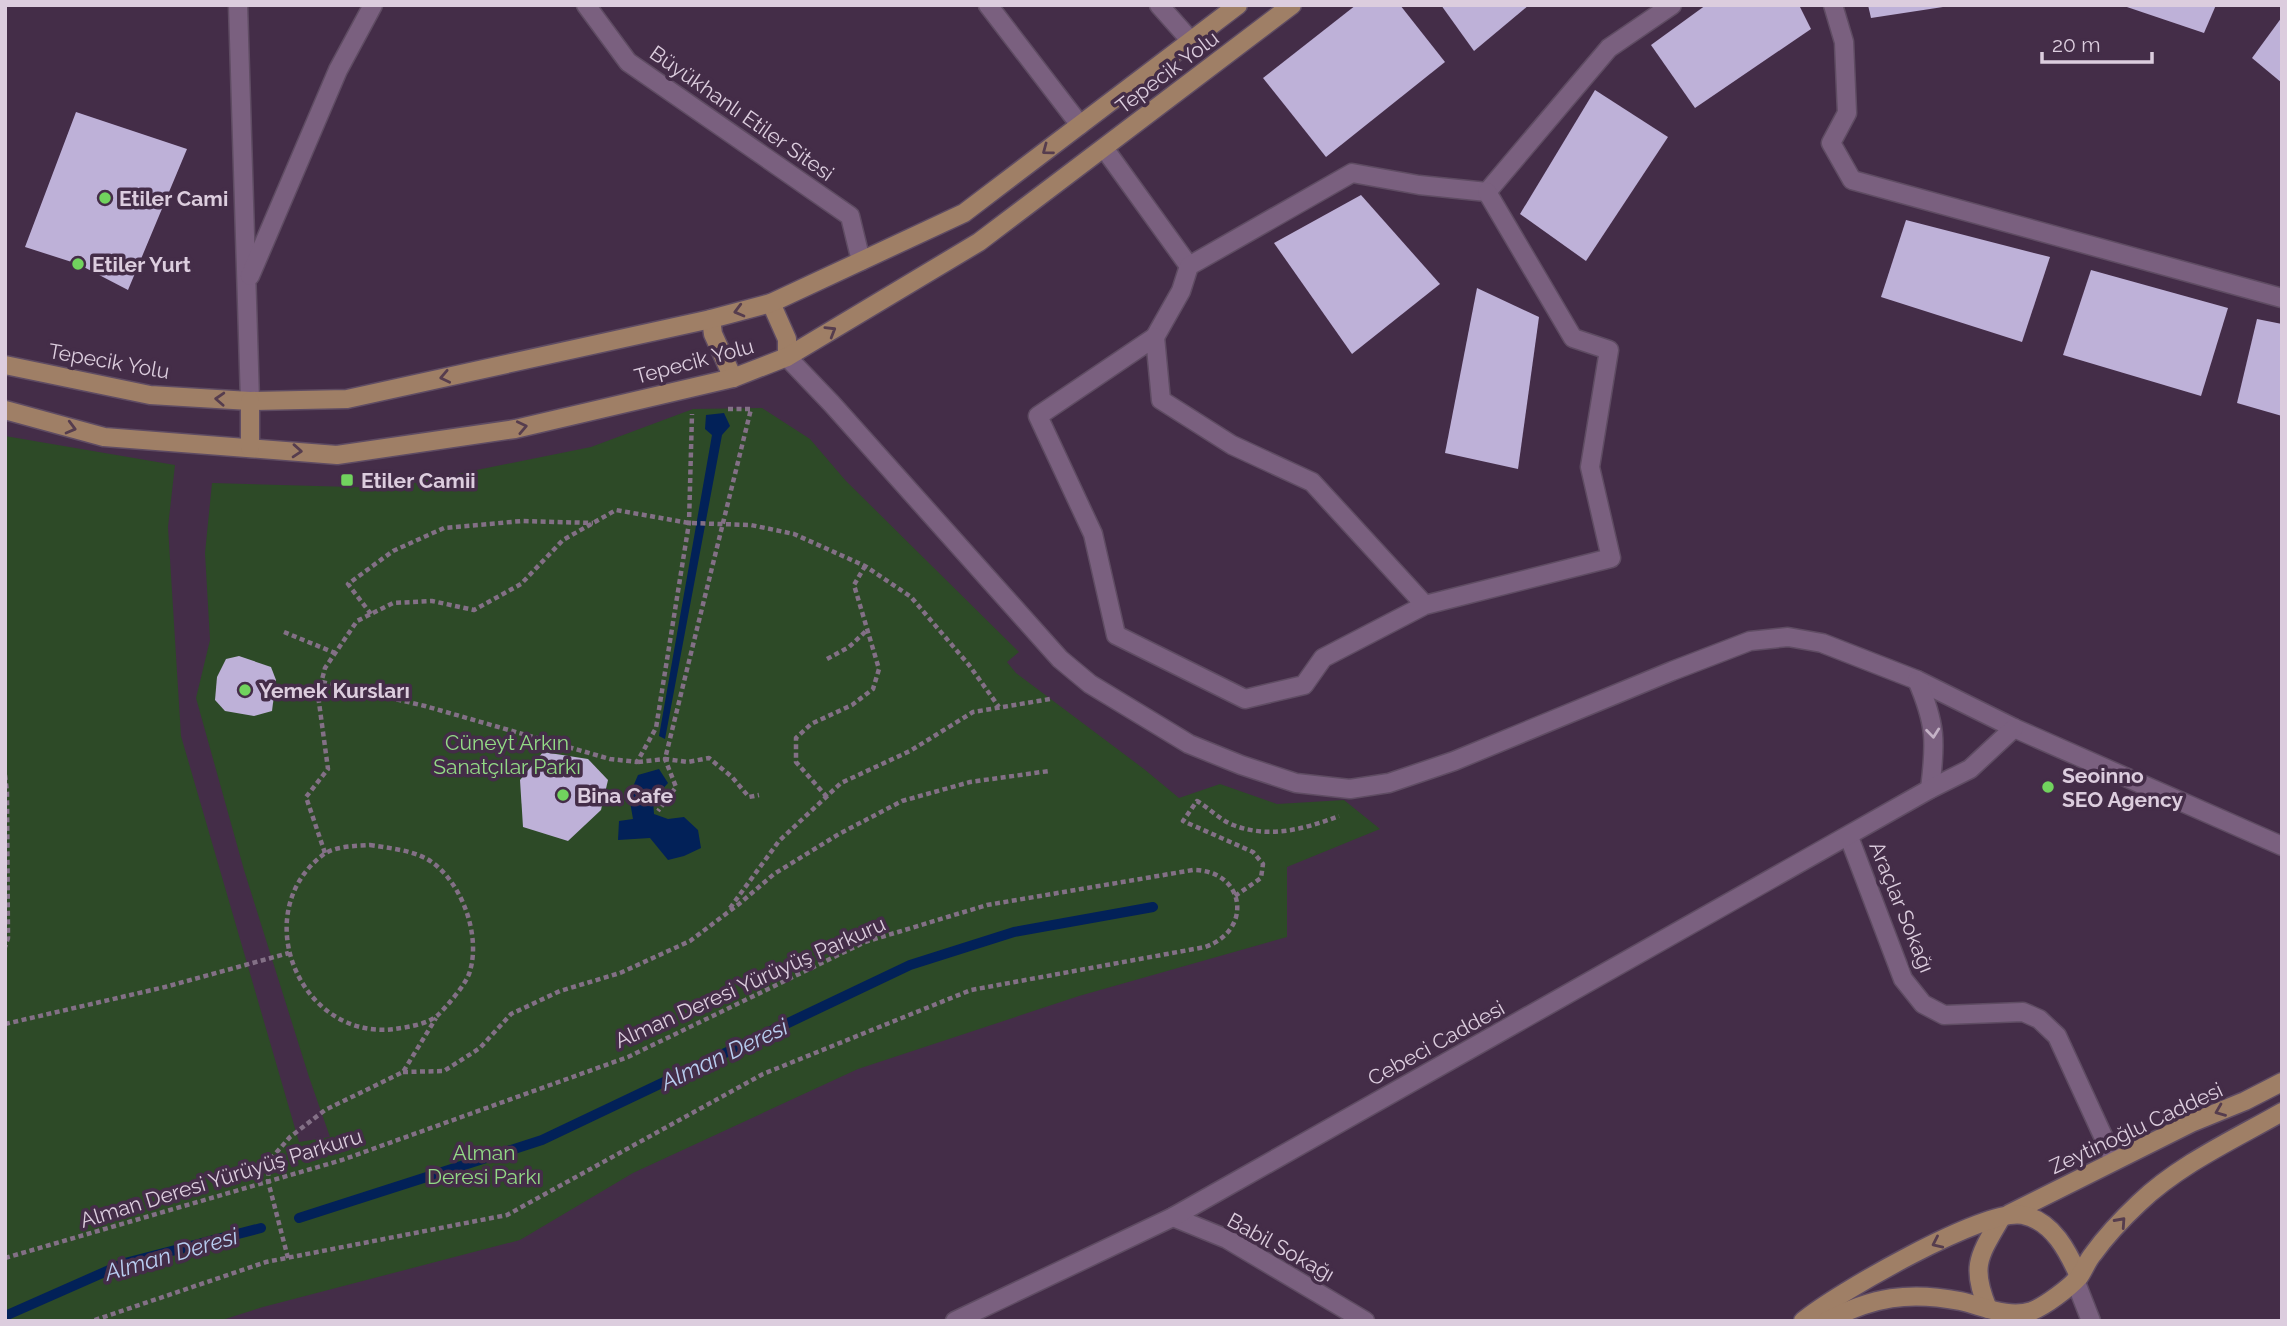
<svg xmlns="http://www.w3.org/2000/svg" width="2287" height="1326" font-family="Raleway,sans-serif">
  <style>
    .green { fill: #2d4a27 }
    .water { fill: #022158 }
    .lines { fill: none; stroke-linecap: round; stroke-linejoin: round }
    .stream { stroke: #022158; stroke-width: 10 }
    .building { fill: #beb1d8 }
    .minor-casing { stroke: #5f4c63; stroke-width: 21 }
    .major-casing { stroke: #5f4c63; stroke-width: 21 }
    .path { stroke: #837086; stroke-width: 4.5; stroke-dasharray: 5 3.5; stroke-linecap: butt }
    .minor { stroke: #7a607f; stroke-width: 18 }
    .major { stroke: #9f7f66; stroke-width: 18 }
    .oneway { stroke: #563d4e }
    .oneway2 { stroke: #c4b2c6 }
    .poi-dot { fill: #71d35e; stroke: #442d48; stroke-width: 2.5 }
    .labels { text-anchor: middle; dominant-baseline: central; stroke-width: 7; stroke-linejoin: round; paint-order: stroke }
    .street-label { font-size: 21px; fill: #dccdde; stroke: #442d48 }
    .poi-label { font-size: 21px; font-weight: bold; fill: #dccdde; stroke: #442d48; text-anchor: start }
    .park-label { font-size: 21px; fill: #93db86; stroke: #442d48 }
    .water-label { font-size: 23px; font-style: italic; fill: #b8cdf0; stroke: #442d48 }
  </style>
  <rect width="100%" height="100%" fill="#442d48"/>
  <path class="green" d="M762 408 810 439 846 481 1019 652 1007 662 1016 673 1144 769 1179 798 1220 784 1277 804 1344 800 1380 829 1287 867V937L1079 996 858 1069 633 1173 520 1240 263 1307 219 1321H5V436L175 465 168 527 181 736 299 1142 330 1137 309 1077 244 870 196 698 210 640 205 553 212 483 388 488 591 447 693 409Z"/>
  <g class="water">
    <path d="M724 413 730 426 722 435 665 739 659 736 712 435 705 429 706 415Z"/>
    <path d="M659 769 668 783 653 800 654 814 668 819 684 817 698 830 701 848 684 856 668 860 650 838 618 840 619 821 633 819 629 796 638 775Z"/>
  </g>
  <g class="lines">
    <g class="stream">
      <path d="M299 1218 542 1140 910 965 1014 932 1153 907"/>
      <path d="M5 1316 125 1263 261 1228"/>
    </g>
  </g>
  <g class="building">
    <path d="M1356 5H1400L1445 62 1326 157 1263 78Z"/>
    <path d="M1441 5H1529L1474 51Z"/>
    <path d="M1706 5H1799L1811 29 1695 108 1651 45Z"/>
    <path d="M1868 5H1942L1943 7 1871 18Z"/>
    <path d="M2121 5H2216L2204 33Z"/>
    <path d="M2282 17V83L2252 58Z"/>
    <path d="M1595 90 1668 137 1586 261 1520 214Z"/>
    <path d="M76 112 187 149 128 290 78 264 25 247Z"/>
    <path d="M1361 195 1440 284 1352 354 1274 243Z"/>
    <path d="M1906 220 2050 257 2022 342 1881 297Z"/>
    <path d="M2091 270 2228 308 2201 396 2063 355Z"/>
    <path d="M1477 288 1539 317 1518 469 1445 453Z"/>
    <path d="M2257 319 2282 324V416L2237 403Z"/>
    <path d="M239 656 271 667 276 680 272 711 254 716 225 711 215 700 217 677 226 659Z"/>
    <path d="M543 752 588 759 608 780 601 810 568 841 523 827 520 780Z"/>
  </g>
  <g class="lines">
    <g class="minor-casing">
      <g id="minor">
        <path d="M238 5 250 401"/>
        <path d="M586 5 628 62 850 216 861 261"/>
        <path d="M988 5 1080 125"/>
        <path d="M1159 5 1191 41"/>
        <path d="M1833 5 1844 42 1847 113 1831 143 1852 180 2282 298"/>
        <path d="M1104 148 1189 266"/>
        <path d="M1487 192 1609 48 1672 5"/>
        <path d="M250 276 338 70 373 5"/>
        <path d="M1155 337 1181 291 1189 266 1352 173 1419 185 1487 192"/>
        <path d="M787 357 832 404 1060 659 1090 684 1189 744 1241 765 1296 783 1350 789 1389 783 1454 761 1672 671 1750 641 1788 637 1822 643 1917 680 2014 728 2282 846"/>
        <path d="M1425 605 1312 482 1232 445 1161 400 1155 337 1038 416 1093 534 1116 635 1245 699 1304 685 1323 658 1425 605 1611 558 1590 467 1609 350 1573 338 1487 192"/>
        <path d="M1917 680C1936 724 1936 742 1930 789"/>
        <path d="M1849 837 1903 979 1923 1004 1944 1015 2023 1012 2039 1019 2057 1036 2114 1160"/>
        <path d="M1173 1217 1227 1239 1365 1321"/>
        <path d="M2075 1280 2091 1321"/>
        <path d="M955 1321 1173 1217 1930 789 1970 769 2014 728"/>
      </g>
    </g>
    <g class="major-casing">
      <g id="major">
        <path d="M771 303 787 339V357"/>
        <path d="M711 319 713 334 733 378"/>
        <path d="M5 365 150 395 250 401 347 399 711 319 771 303 964 213 1238 5"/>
        <path d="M5 410 104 437 337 455 515 429 733 378 787 357 979 242 1292 5"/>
        <path d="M250 448V401"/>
        <path d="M2009 1214 2191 1123 2245 1101 2282 1082"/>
        <path d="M1988 1309C1970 1266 1979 1256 2001 1218"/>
        <path d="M1803 1321C1835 1294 1986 1207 2023 1215 2053 1221 2068 1252 2079 1276"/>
        <path d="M1827 1321C1872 1297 1909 1291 1960 1301 1983 1306 2008 1319 2032 1311 2045 1306 2069 1288 2079 1277 2084 1270 2087 1261 2093 1254 2106 1236 2123 1218 2139 1203 2180 1164 2233 1140 2282 1112"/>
      </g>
    </g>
    <g class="path">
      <path d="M728 409H751L665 759 688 762 709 758 732 777 749 797 759 795"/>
      <path d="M371 614 348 584 393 551 444 528 522 521 593 523"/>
      <path d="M284 632 335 653"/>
      <path d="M827 659 849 647 866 631"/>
      <path d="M322 682 425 706 610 759 637 762 656 728 689 523 692 414"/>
      <path d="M638 762 665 759 676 787 658 811"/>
      <path d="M5 775 7 792 8 938 5 947"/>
      <path d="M827 797 796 762V738L811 724 852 705 873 689 879 669 854 585 865 566"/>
      <path d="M370 845C388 848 411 850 427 859 461 879 481 934 470 971 467 983 448 1005 439 1014 429 1024 408 1027 395 1029 300 1041 246 912 324 854 336 846 356 846 370 845Z"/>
      <path d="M325 853 306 797 328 769 318 695 325 668 357 621 393 603 432 601 474 610 521 584 563 540 616 510 689 523 751 525 794 534 865 566 911 597 969 665 999 707"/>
      <path d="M1235 896 1261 878 1263 864 1253 852 1183 821 1197 801C1209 808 1220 820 1233 825 1269 839 1305 829 1339 816"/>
      <path d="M730 908 779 841 841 783 910 751 973 712 1050 699"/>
      <path d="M5 1024 165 987 289 953"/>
      <path d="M403 1072 444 1071 480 1048 511 1014 560 991 620 973 690 941 739 904 774 874 839 834 902 801 970 782 1049 771"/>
      <path d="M5 1258 342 1160 628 1057 865 942 987 905 1193 870C1245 870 1254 930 1205 947L971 990 763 1074 507 1215 266 1262 92 1321"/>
      <path d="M288 1258 268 1181 269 1161 290 1137 325 1110 403 1072 436 1018"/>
    </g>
    <use href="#minor" class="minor"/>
    <use href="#major" class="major"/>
  </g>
  <defs><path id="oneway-chevron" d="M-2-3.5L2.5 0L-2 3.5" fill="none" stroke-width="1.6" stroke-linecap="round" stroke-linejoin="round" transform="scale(1.75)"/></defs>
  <g class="oneway">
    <use href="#oneway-chevron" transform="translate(1047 150) rotate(143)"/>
    <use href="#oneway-chevron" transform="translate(739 311) rotate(165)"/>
    <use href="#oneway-chevron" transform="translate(831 331) rotate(-31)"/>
    <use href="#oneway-chevron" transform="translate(445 377) rotate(168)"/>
    <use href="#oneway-chevron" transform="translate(220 399) rotate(-177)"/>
    <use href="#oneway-chevron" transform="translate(522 427) rotate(-12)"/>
    <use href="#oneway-chevron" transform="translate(71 428) rotate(15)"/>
    <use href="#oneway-chevron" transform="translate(297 451) rotate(4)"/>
    <use href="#oneway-chevron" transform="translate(2220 1111) rotate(158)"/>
    <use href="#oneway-chevron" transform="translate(2121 1222) rotate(-48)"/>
    <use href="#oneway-chevron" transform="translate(1937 1243) rotate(155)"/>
  </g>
  <use class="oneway2" href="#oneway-chevron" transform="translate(1933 733) rotate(84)"/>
  <g class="poi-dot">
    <circle cx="105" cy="198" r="7"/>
    <circle cx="78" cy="264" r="7"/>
    <rect x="340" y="473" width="14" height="14" rx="3.5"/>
    <circle cx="245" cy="690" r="7"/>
    <circle cx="2048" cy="787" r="7"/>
    <circle cx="563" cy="795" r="7"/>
  </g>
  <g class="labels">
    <g class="street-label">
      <text transform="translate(1167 72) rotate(-37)">Tepecik Yolu</text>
      <text transform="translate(742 113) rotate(35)">Büyükhanlı Etiler Sitesi</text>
      <text transform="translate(109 361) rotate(10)">Tepecik Yolu</text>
      <text transform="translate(694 361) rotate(-15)">Tepecik Yolu</text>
      <text transform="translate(1902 907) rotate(68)">Araçlar Sokağı</text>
      <text transform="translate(750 982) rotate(-24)">Alman Deresi Yürüyüş Parkuru</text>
      <text transform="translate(1436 1043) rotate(-29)">Cebeci Caddesi</text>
      <text transform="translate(2136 1128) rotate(-25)">Zeytinoğlu Caddesi</text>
      <text transform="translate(221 1178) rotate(-17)">Alman Deresi Yürüyüş Parkuru</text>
      <text transform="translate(1281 1247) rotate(29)">Babil Sokağı</text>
    </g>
    <g class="poi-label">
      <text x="119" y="198">Etiler Cami</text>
      <text x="92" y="264">Etiler Yurt</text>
      <text x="361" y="480">Etiler Camii</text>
      <text x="259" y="690">Yemek Kursları</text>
      <text x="2062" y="775">Seoinno<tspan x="2062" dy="24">SEO Agency</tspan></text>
      <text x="577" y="795">Bina Cafe</text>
    </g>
    <g class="park-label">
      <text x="507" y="742">Cüneyt Arkın<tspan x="507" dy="24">Sanatçılar Parkı</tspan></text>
      <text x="484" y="1152">Alman<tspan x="484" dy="24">Deresi Parkı</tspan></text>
    </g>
    <g class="water-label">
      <text transform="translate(724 1054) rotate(-25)">Alman Deresi</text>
      <text transform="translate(171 1254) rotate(-16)">Alman Deresi</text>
    </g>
  </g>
  <rect width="2287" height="1326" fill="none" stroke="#dccdde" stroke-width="14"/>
  <path d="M2042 52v10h110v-10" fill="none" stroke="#dccdde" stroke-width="3.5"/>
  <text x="2052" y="52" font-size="21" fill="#dccdde" stroke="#442d48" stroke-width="5" paint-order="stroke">20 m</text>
</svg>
